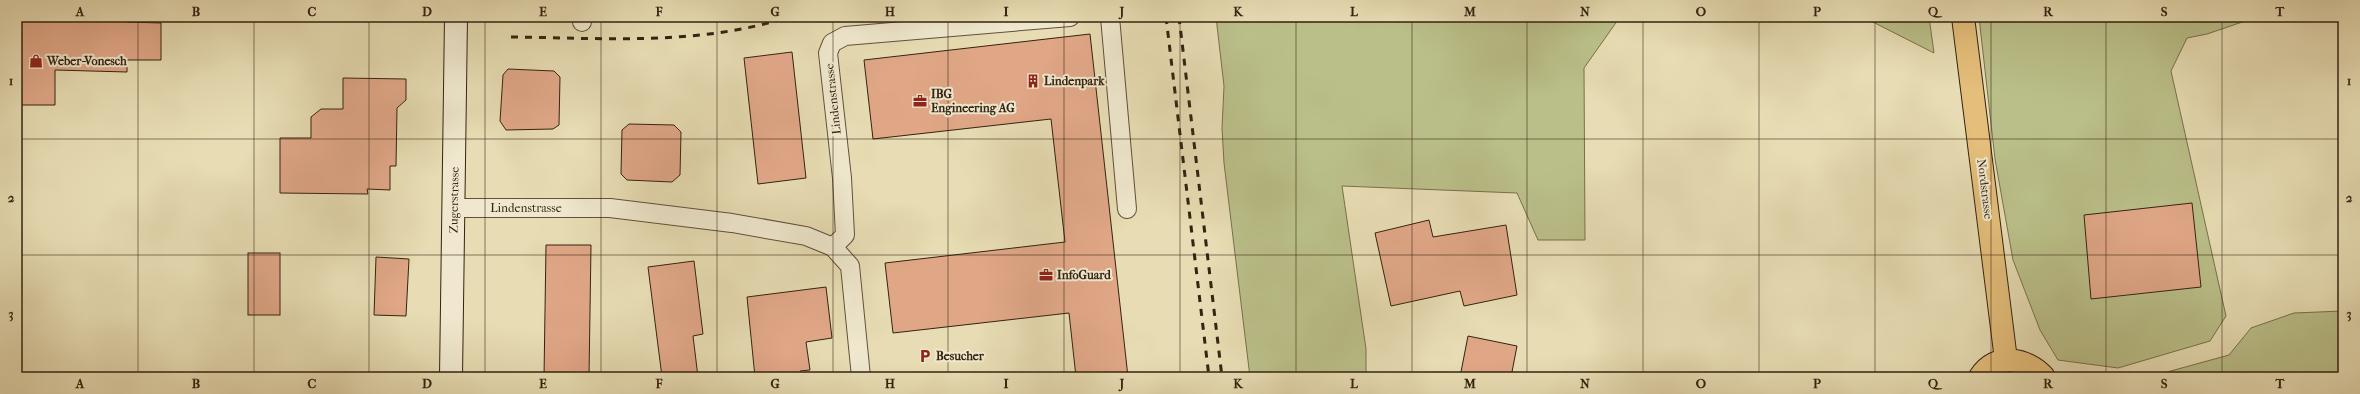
<svg xmlns="http://www.w3.org/2000/svg" width="2360" height="394" font-family="'IM FELL French Canon',serif">
  <style>
    .green { fill: #babf89; stroke: #78704d }
    .building { fill: #e0a787; stroke: #352211 }
    .lines { fill: none; stroke-linecap: round; stroke-linejoin: round }
    .street-casing { stroke: #62503a; stroke-width: 20 }
    .secondary-casing { stroke: #352211; stroke-width: 24 }
    .primary-casing { stroke: #352211; stroke-width: 24 }
    .street { stroke: #efe8ce; stroke-width: 18 }
    .secondary { stroke: #efe8ce; stroke-width: 22 }
    .primary { stroke: #e4be7a; stroke-width: 22 }
    .rail { stroke: #352211; stroke-width: 3; stroke-dasharray: 7 7; stroke-linecap: butt }
    .grid { fill: none; stroke: #352211; stroke-width: 1; stroke-opacity: 0.55 }
    .labels { text-anchor: middle; dominant-baseline: central; stroke-width: 4; stroke-linejoin: round; paint-order: stroke }
    .poi-label { font-size: 12px; font-weight: bold; fill: #352211; stroke: #efe8ce; text-anchor: start }
    .street-label { font-size: 12px; fill: #352211; stroke: #efe8ce }
    .neatline { fill: none; stroke: #352211; stroke-width: 1.5 }
    .grid-label { font-size: 13px; text-anchor: middle; font-weight: bold; fill: #352211 }
  </style>
  <rect width="100%" height="100%" fill="#e7dcb3"/>
  <filter id="stains"><feTurbulence type="fractalNoise" baseFrequency=".005" numOctaves="4"/><feColorMatrix values="0 0 0 0 .2 0 0 0 0 .09 0 0 0 0 .02 0 0 0 .5 -.17"/></filter>
  <radialGradient id="worn" r=".72"><stop offset=".6" stop-color="#630" stop-opacity="0"/><stop offset="1" stop-color="#630" stop-opacity=".3"/></radialGradient>
  <g class="green">
    <path d="M1216 17H1620L1584 68 1585 240H1538L1517 193 1342 186 1366 349V377H1250L1224 163 1222 128 1224 86Z"/>
    <path d="M1863 17H1929L1934 53Z"/>
    <path d="M1979 17H2257L2207 34 2187 38 2171 71 2226 316 2210 341 2118 368 2058 360 2040 330 2013 260 1995 159Z"/>
    <path d="M2343 311V377H2149L2229 355 2251 328 2294 313Z"/>
  </g>
  <g class="building">
    <path d="M17 17H127V22L161 23V60H127V72L55 70V105H17Z"/>
    <path d="M1090 34 1128 377H1076L1069 313 893 333 885 263 1065 242 1051 119 873 139 864 60Z"/>
    <path d="M792 52 806 178 758 184 744 58Z"/>
    <path d="M508 69 554 71 560 77 559 125 553 129 506 130 500 121 503 75Z"/>
    <path d="M343 78 406 79V100L397 108 396 166H390V190L367 189 368 194 280 193V138H311V117L321 109H343Z"/>
    <path d="M629 124 674 125 681 132 680 175 672 182 627 180 621 174 622 130Z"/>
    <path d="M2192 203 2201 287 2091 299 2084 215Z"/>
    <path d="M1429 220 1433 237 1506 225 1517 295 1464 306 1460 291 1391 306 1375 233Z"/>
    <path d="M546 245H591L589 377H544Z"/>
    <rect x="248" y="253" width="32" height="62"/>
    <path d="M376 257 409 259 406 316 374 315Z"/>
    <path d="M694 261 703 334 693 336 698 377H662L648 267Z"/>
    <path d="M826 287 832 338 806 342 810 370 800 371 801 377H755L747 297Z"/>
    <path d="M1468 336 1517 346 1511 377H1460Z"/>
  </g>
  <g class="lines">
    <g class="street-casing">
      <g id="street">
        <path d="M1110 17 1127 209"/>
        <path d="M582 22V17"/>
        <path d="M454 208H610L732 223 806 236 833 247 845 235 842 178 828 53 832 43 845 36 1070 17"/>
        <path d="M833 247 850 266 861 377"/>
      </g>
    </g>
    <g class="secondary-casing">
      <path id="secondary" d="M451 377 456 17"/>
    </g>
    <g class="primary-casing">
      <g id="primary">
        <path d="M1963 17 2006 360"/>
        <path d="M1980 377C1995 352 2027 358 2044 377"/>
      </g>
    </g>
    <use href="#street" class="street"/>
    <use href="#secondary" class="secondary"/>
    <use href="#primary" class="primary"/>
    <g class="rail">
      <path d="M1166 17 1209 377"/>
      <path d="M1179 17 1222 377"/>
      <path d="M511 37C604 38 698 46 789 17"/>
    </g>
  </g>
  <path class="grid" d="M138 17V377M254 17V377M369 17V377M485 17V377M601 17V377M717 17V377M833 17V377M948 17V377M1064 17V377M1180 17V377M1296 17V377M1412 17V377M1527 17V377M1643 17V377M1759 17V377M1875 17V377M1991 17V377M2106 17V377M2222 17V377M17 139H2343M17 255H2343"/>
  <defs>
    <g id="shop-bare" transform="scale(1.08)"><path d="M-5-2.5h2.3a2.7 3.5 0 0 1 5.4 0H5L5.5 6h-11ZM-1.5-2.5h3a1.5 2.3 0 0 0-3 0Z" fill="#8f2418" stroke="#efe8ce" stroke-width="2.5" paint-order="stroke"/></g>
    <g id="building-bare" transform="scale(1.08)"><path d="M-4-6H4V6H1V3H-1V6H-4ZM-2.5-4.3h1.7v1.8h-1.7ZM.8-4.3h1.7v1.8H.8ZM-2.5-1h1.7V.8h-1.7ZM.8-1h1.7V.8H.8Z" fill="#8f2418" stroke="#efe8ce" stroke-width="2.5" paint-order="stroke"/></g>
    <g id="office-bare" transform="scale(1.08)"><path d="M-6-3h4V-5.5h4V-3h4V5H-6ZM-1-4.5V-3h2v-1.5ZM-6 0V1H6V0Z" fill="#8f2418" stroke="#efe8ce" stroke-width="2.5" paint-order="stroke"/></g>
    <g id="parking-bare" transform="scale(1.08)"><path d="M-3.5-5.5H1a3.5 3.5 0 0 1 0 7H-1V5.5H-3.5ZM-1-3.4V-.6H.8a1.4 1.4 0 0 0 0-2.8Z" fill="#8f2418" stroke="#efe8ce" stroke-width="2.5" paint-order="stroke"/></g>
  </defs>
  <g fill-rule="evenodd">
    <use href="#shop-bare" x="36" y="61"/>
    <use href="#building-bare" x="1033" y="81"/>
    <use href="#office-bare" x="920" y="101"/>
    <use href="#office-bare" x="1046" y="275"/>
    <use href="#parking-bare" x="925" y="356"/>
  </g>
  <g class="labels">
    <g class="poi-label">
      <text x="47" y="61">Weber-Vonesch</text>
      <text x="1044" y="81">Lindenpark</text>
      <text x="931" y="94">IBG<tspan x="931" dy="14">Engineering AG</tspan></text>
      <text x="1057" y="275">InfoGuard</text>
      <text x="936" y="356">Besucher</text>
    </g>
    <g class="street-label">
      <text transform="translate(833 99) rotate(-96)">Lindenstrasse</text>
      <text transform="translate(1985 189) rotate(83)">Nordstrasse</text>
      <text transform="translate(454 200) rotate(-89)">Zugerstrasse</text>
      <text x="526" y="208">Lindenstrasse</text>
    </g>
  </g>
  <rect width="2360" height="394" fill="none" stroke="#e7dcb3" stroke-width="44"/>
  <rect x="22" y="22" width="2316" height="350" class="neatline"/>
  <g class="grid-label">
    <text x="80" y="16">A</text>
    <text x="196" y="16">B</text>
    <text x="312" y="16">C</text>
    <text x="427" y="16">D</text>
    <text x="543" y="16">E</text>
    <text x="659" y="16">F</text>
    <text x="775" y="16">G</text>
    <text x="890" y="16">H</text>
    <text x="1006" y="16">I</text>
    <text x="1122" y="16">J</text>
    <text x="1238" y="16">K</text>
    <text x="1354" y="16">L</text>
    <text x="1470" y="16">M</text>
    <text x="1585" y="16">N</text>
    <text x="1701" y="16">O</text>
    <text x="1817" y="16">P</text>
    <text x="1933" y="16">Q</text>
    <text x="2048" y="16">R</text>
    <text x="2164" y="16">S</text>
    <text x="2280" y="16">T</text>
    <text x="11" y="85">1</text>
    <text x="2349" y="85">1</text>
    <text x="11" y="202">2</text>
    <text x="2349" y="202">2</text>
    <text x="11" y="318">3</text>
    <text x="2349" y="318">3</text>
    <text x="80" y="388">A</text>
    <text x="196" y="388">B</text>
    <text x="312" y="388">C</text>
    <text x="427" y="388">D</text>
    <text x="543" y="388">E</text>
    <text x="659" y="388">F</text>
    <text x="775" y="388">G</text>
    <text x="890" y="388">H</text>
    <text x="1006" y="388">I</text>
    <text x="1122" y="388">J</text>
    <text x="1238" y="388">K</text>
    <text x="1354" y="388">L</text>
    <text x="1470" y="388">M</text>
    <text x="1585" y="388">N</text>
    <text x="1701" y="388">O</text>
    <text x="1817" y="388">P</text>
    <text x="1933" y="388">Q</text>
    <text x="2048" y="388">R</text>
    <text x="2164" y="388">S</text>
    <text x="2280" y="388">T</text>
  </g>
  <rect width="100%" height="100%" filter="url(#stains)"/>
  <rect width="100%" height="100%" fill="url(#worn)"/>
</svg>
